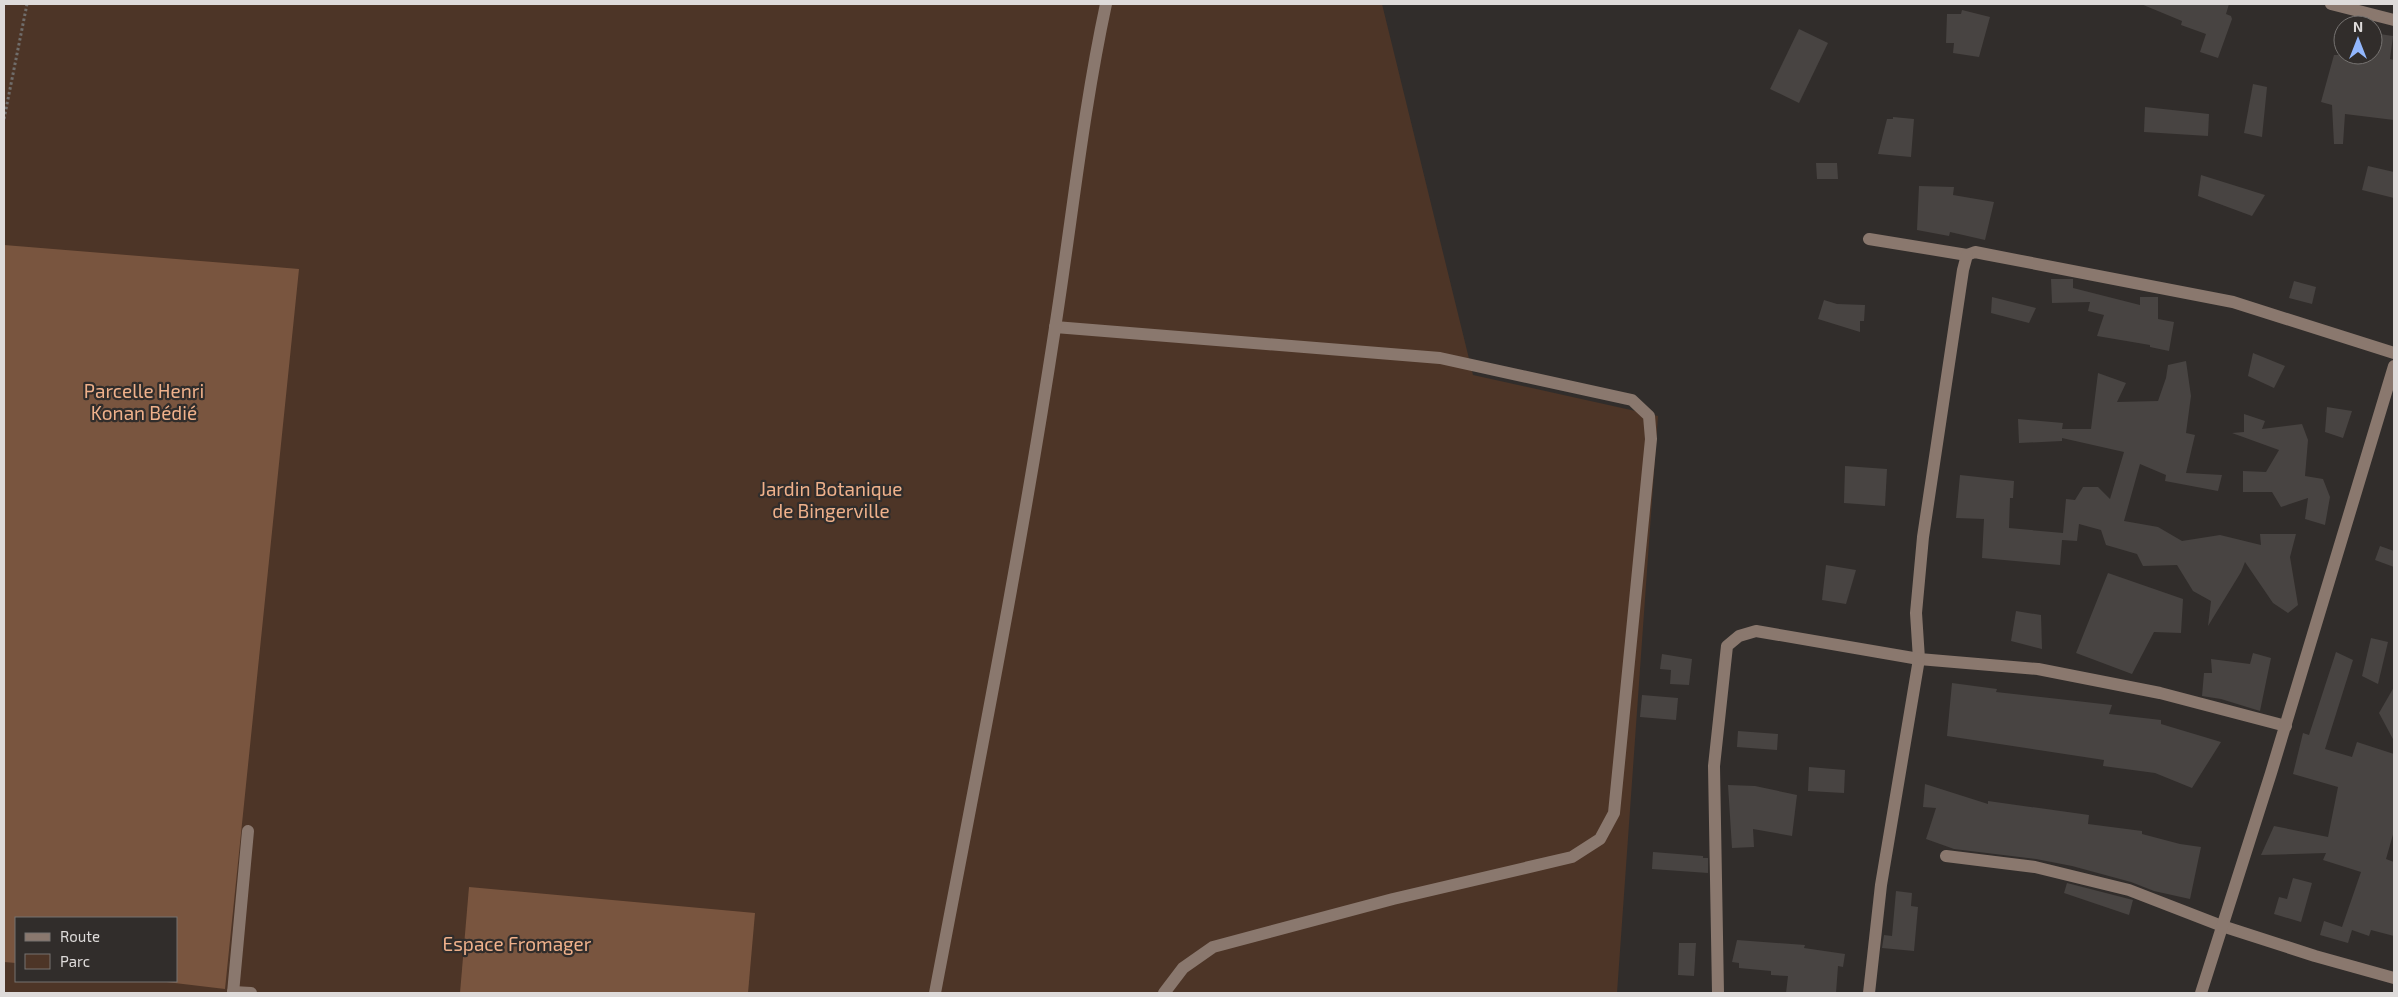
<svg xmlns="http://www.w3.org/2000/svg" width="2398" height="997" font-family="'Exo 2',sans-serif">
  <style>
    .green { fill: #4d3527; fill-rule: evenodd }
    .forest { fill: #79553f }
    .building { fill: #484442 }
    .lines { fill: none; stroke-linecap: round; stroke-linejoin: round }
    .path { stroke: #706d6b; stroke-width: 3; stroke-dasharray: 2.5 2.5; stroke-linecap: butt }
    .minor { stroke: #8a786e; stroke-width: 12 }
    .labels { text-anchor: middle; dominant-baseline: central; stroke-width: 4.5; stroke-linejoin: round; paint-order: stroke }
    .park-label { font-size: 19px; fill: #efb18b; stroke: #312d2b }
  </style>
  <rect width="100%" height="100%" fill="#312d2b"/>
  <path class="green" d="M4 4H1382L1473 375 1658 416 1617 993H4ZM16 918H176V981H16Z"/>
  <g class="forest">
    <path d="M4 245 299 269 225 989 158 981H176V918H16V963L4 962Z"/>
    <path d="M469 887 755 913 748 993H460Z"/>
  </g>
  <g class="building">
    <path d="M2141 4H2229L2226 14 2231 16 2232 19 2218 58 2200 52 2206 34 2181 25 2182 21Z"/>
    <path d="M1962 10 1990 17 1979 57 1953 53 1954 43H1946L1947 14H1961Z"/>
    <path d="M1799 29 1828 43 1799 103 1770 89Z"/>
    <path d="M2373 33 2393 36 2390 59 2394 60V120L2345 114 2343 144H2334L2332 105 2321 102 2334 55H2373Z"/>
    <path d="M2253 84 2267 87 2262 137 2244 133Z"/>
    <path d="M2145 107 2209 114 2208 136 2144 132Z"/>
    <path d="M1893 117 1914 119 1911 157 1878 154 1887 119H1893Z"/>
    <path d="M1816 163H1837L1838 179H1817Z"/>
    <path d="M2368 166 2394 172V198L2362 190Z"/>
    <path d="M2201 175 2265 195 2252 216 2198 196Z"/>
    <path d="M1919 186 1954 187 1953 195 1994 202 1985 240 1950 232 1949 236 1917 230Z"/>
    <path d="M2051 279H2073V288L2140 305V297H2158V319L2174 322 2169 351 2150 347V345L2097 336 2104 315 2088 311 2090 302 2052 303Z"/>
    <path d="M2294 281 2316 287 2312 304 2289 298Z"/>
    <path d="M1992 297 2036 308 2029 323 1991 313Z"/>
    <path d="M1824 300 1837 304 1865 305 1864 321H1860V332L1818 319Z"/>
    <path d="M2253 353 2285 366 2274 388 2248 376Z"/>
    <path d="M2186 361 2191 396 2186 433 2195 435 2186 473 2222 475 2218 491 2165 481 2166 475 2140 464 2124 521 2158 527 2182 541 2220 535 2261 545 2260 534H2296L2290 557 2298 605 2288 613 2273 603 2245 562 2241 572 2208 626 2211 601 2193 591 2177 565 2143 566 2137 554 2106 545 2101 530 2079 524 2077 541 2062 540 2060 565 1982 558 1984 519 1956 518 1960 475 2014 481 2013 498H2010L2009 528 2063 533 2066 499 2075 500 2083 487H2098L2110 499 2124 452 2062 438V441L2019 443 2018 419 2063 423 2062 429H2091L2098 373 2126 383 2117 402 2158 401 2166 378 2168 365Z"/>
    <path d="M2327 407 2352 411 2343 438 2325 432Z"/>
    <path d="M2244 414 2265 421 2262 429 2302 424 2308 440 2305 476 2323 479 2330 497 2325 525 2305 519 2308 498 2281 507 2272 492H2243V471L2266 472 2279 450 2232 433 2244 432Z"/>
    <path d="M1845 466 1887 469 1885 506 1844 503Z"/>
    <path d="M2380 546 2394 551V567L2375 560Z"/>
    <path d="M1826 565 1856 570 1846 604 1822 600Z"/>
    <path d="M2108 573 2183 599 2181 633 2154 632 2132 674 2076 653Z"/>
    <path d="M2016 611 2041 615 2042 649 2011 641Z"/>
    <path d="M2371 638 2388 642 2378 684 2362 676Z"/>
    <path d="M2336 652 2353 660 2325 749 2352 757 2357 742 2394 754V831L2386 859 2394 862V936L2371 930 2369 936 2352 930 2348 943 2320 935 2324 921 2342 927 2361 872 2323 860 2326 853 2261 855 2274 826 2328 837 2338 787 2293 774 2303 733 2309 735Z"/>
    <path d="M2253 653 2271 658 2260 711 2221 699 2202 696 2204 673H2212L2211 659 2250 664Z"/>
    <path d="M1662 654 1692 659 1689 685 1670 684 1671 670 1660 669Z"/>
    <path d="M1952 683 1997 689 1996 692 2112 705 2109 714 2161 720V724L2221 742 2192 788 2155 773 2103 766 2104 760 1947 736Z"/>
    <path d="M2394 687V741L2379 713Z"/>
    <path d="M1642 695 1678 698 1676 720 1640 717Z"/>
    <path d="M1738 731 1778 734 1777 750 1737 747Z"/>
    <path d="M1809 767 1845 770 1844 793 1808 791Z"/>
    <path d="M1925 784 1988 804V801L2089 815 2088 824 2142 831V834L2180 844 2201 847 2190 899 2154 891 2131 882 2072 866 2036 859 1954 849 1926 839 1936 808 1923 807Z"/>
    <path d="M1728 785 1755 786 1797 795 1792 836 1753 829 1754 847 1732 848Z"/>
    <path d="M1653 852 1703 856V858H1708V873L1652 869Z"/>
    <path d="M2293 878 2312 883 2301 922 2274 914 2279 897 2287 899Z"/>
    <path d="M2067 883 2133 900 2129 915 2064 893Z"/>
    <path d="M1896 891 1912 893 1911 906 1918 907 1914 951 1882 948 1884 935 1892 936Z"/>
    <path d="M1737 940 1805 945 1804 948 1845 954 1843 967 1838 966 1836 993H1786L1788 976 1771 975V971L1739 968V963L1732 962Z"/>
    <path d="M1679 943H1696L1694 976 1678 975Z"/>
  </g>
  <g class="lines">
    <path class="path" d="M4 119 27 4"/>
    <g class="minor">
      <path d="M2331 4 2394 20"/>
      <path d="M1869 239 1967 255 1975 252 1985 254 2233 302 2394 353"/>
      <path d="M1967 255 1963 270 1923 537 1916 613 1919 659 2038 669 2160 693 2286 726"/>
      <path d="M1055 327 1440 358 1632 400 1649 416 1651 439 1614 813 1600 839 1572 857 1393 899 1213 947 1183 968 1164 993"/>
      <path d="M1946 856 2035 867 2129 890 2222 926 2315 956 2394 978"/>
      <path d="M233 992 251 993"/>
      <path d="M233 993 248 831"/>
      <path d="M935 993C977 772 1021 551 1055 328 1072 219 1083 111 1106 4"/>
      <path d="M1718 993 1714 766 1727 646 1739 636 1756 631 1919 659 1881 885 1869 993"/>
      <path d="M2201 993 2271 773 2394 366"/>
    </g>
  </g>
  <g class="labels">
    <g class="park-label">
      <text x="144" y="390">Parcelle Henri<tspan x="144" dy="22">Konan Bédié</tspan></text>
      <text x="831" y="488">Jardin Botanique<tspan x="831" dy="22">de Bingerville</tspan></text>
      <text x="517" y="943">Espace Fromager</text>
    </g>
  </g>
  <rect width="2398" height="997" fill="none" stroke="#dedbda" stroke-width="10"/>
  <rect x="15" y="917" width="162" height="65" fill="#312d2b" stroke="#767371"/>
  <rect x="25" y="933" width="25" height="8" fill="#8a786e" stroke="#767371"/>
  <text x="60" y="942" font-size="15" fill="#dedbda">Route</text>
  <rect x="25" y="954" width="25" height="15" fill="#4d3527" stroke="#767371"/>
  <text x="60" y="967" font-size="15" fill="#dedbda">Parc</text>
  <g transform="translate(2358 40)"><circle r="24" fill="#312d2b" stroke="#767371"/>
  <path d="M0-4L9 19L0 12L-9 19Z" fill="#92b7fd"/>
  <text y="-8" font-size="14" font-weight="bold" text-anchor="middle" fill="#dedbda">N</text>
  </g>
</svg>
